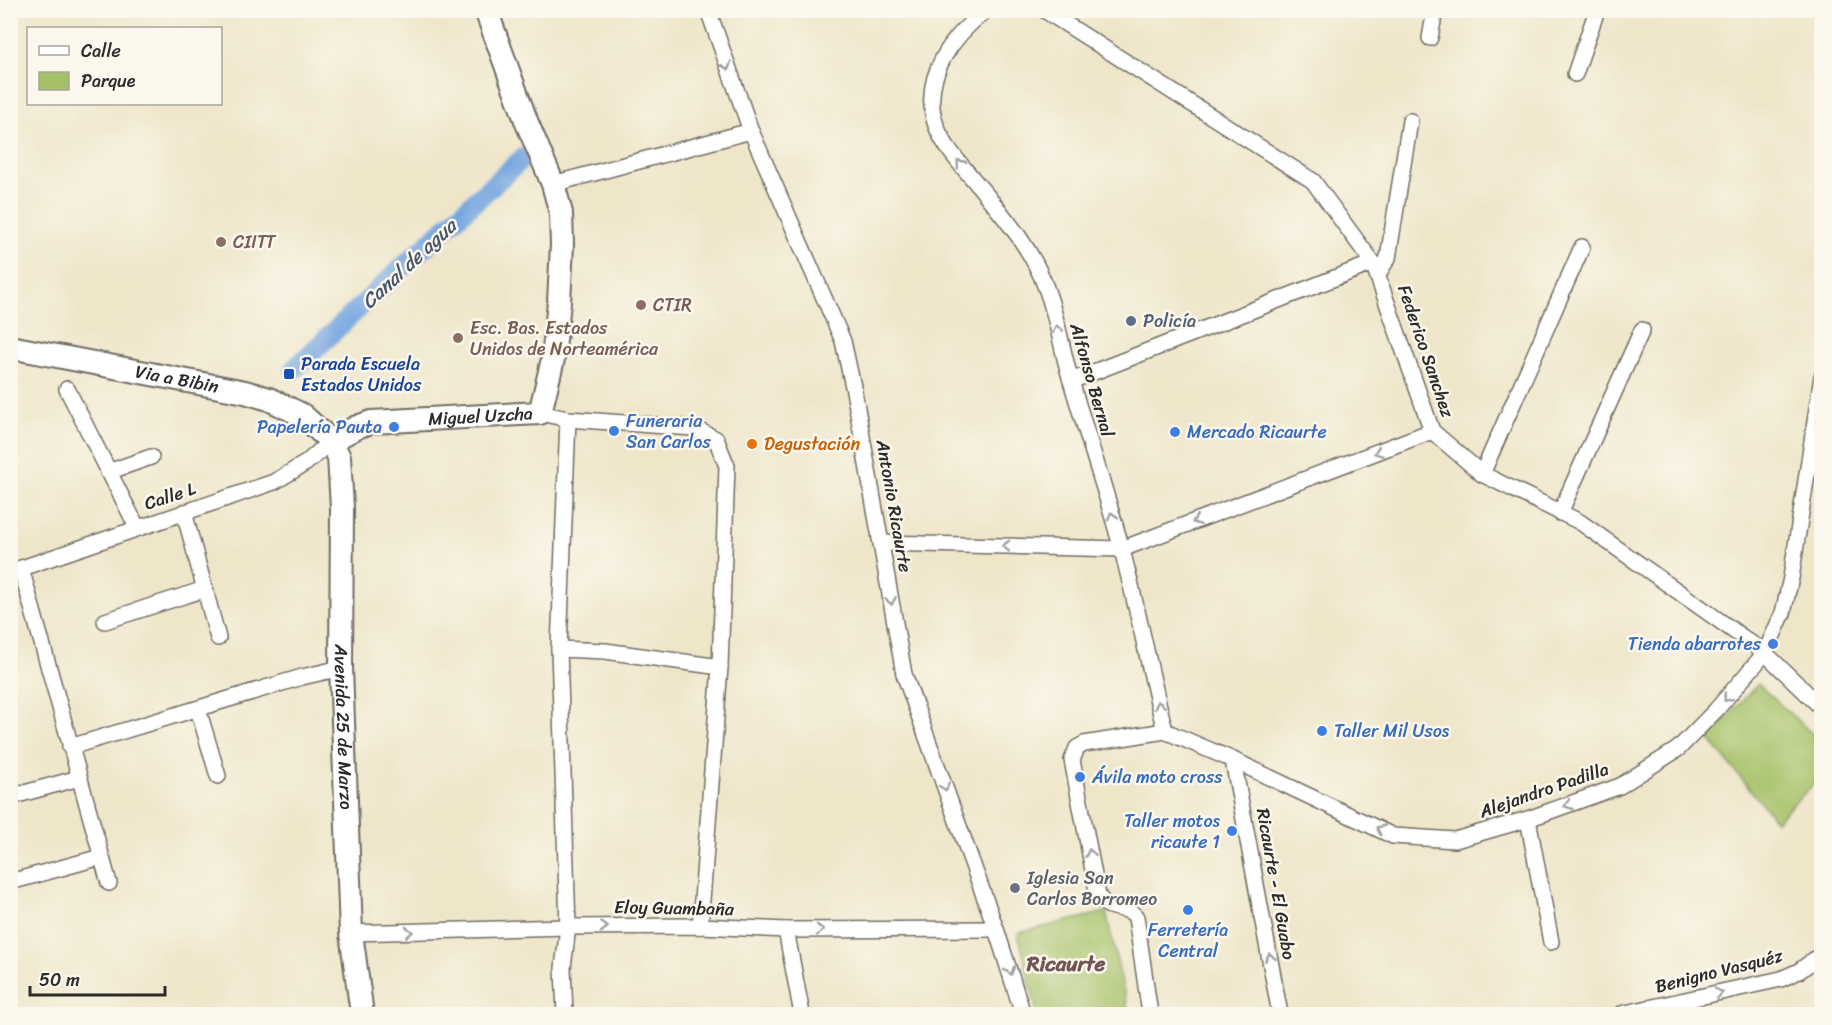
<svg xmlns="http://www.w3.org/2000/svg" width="1832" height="1025" font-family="Sriracha,sans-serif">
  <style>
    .green { fill: #a5c168; stroke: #68764a; stroke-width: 1.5 }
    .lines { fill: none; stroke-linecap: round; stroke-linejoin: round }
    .canal { stroke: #76a6e0; stroke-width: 20 }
    .street-casing { stroke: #706c63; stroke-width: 18 }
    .secondary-casing { stroke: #706c63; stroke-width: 26 }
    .street { stroke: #fff; stroke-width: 15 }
    .secondary { stroke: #fff; stroke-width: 22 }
    .oneway { stroke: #a0a0a0 }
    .education-dot { fill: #8d6e63; stroke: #fbf7ec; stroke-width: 2 }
    .service-dot { fill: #5c6f8a; stroke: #fbf7ec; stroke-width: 2 }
    .transit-dot { fill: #1a4fb4; stroke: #fbf7ec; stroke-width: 2 }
    .shop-dot { fill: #3f7fe0; stroke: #fbf7ec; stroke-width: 2 }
    .food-dot { fill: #e8710a; stroke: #fbf7ec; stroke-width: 2 }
    .worship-dot { fill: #6b7280; stroke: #fbf7ec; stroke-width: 2 }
    .labels { text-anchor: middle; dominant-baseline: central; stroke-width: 5; stroke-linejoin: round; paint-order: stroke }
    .education-label { font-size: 18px; fill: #785e54; stroke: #fbf7ec; text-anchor: start }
    .service-label { font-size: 18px; fill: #4e5e75; stroke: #fbf7ec; text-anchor: start }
    .street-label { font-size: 18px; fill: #2b2b2b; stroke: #fbf7ec }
    .transit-label { font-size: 18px; fill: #164399; stroke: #fbf7ec; text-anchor: start }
    .shop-label { font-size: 18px; fill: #366cbe; stroke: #fbf7ec; text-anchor: start }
    .food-label { font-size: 18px; fill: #c56008; stroke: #fbf7ec; text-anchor: start }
    .worship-label { font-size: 18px; fill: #5b616d; stroke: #fbf7ec; text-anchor: start }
    .water-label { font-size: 20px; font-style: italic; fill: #45566a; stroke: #fbf7ec }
    .quarter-label { font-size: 21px; font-weight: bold; fill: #715656; stroke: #fbf7ec }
  </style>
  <rect width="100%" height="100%" fill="#fbf7ec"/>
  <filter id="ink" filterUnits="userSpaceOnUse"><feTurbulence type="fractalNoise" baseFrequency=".0167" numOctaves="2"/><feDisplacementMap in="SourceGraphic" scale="12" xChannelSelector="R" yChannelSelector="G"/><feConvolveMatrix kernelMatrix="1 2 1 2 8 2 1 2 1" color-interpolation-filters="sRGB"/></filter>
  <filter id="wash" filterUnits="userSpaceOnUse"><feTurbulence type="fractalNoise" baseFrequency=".008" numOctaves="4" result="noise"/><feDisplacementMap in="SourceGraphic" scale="24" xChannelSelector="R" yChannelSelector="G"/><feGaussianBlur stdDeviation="1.35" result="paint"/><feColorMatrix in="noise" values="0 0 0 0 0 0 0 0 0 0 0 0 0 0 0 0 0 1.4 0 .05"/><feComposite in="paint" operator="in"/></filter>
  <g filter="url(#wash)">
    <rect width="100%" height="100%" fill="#efe6ca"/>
    <g class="green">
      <path d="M1758 684 1821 742V777L1776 821 1708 738Z"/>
      <path d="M1106 912 1129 1014H1037L1018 933Z"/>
    </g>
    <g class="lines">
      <path class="canal" d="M294 369 408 262 523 158"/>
    </g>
  </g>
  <g filter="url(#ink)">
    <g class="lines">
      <g class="street-casing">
        <g id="street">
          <path d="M708 10 751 131 843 341 854 391 904 674 996 929 1023 1014"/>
          <path d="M986 10C953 36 923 74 934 119 940 142 958 161 973 179 1001 213 1031 246 1046 288 1058 319 1062 353 1072 384 1088 439 1107 494 1122 550 1138 610 1150 671 1165 731L1233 760 1393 836 1455 840 1528 819 1620 786 1678 749 1716 710 1765 653 1783 613 1791 578 1822 376"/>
          <path d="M1044 10 1313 181 1373 263 1432 431 1482 474 1580 522 1765 653 1822 708"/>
          <path d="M1430 38 1435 10"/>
          <path d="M1575 74 1597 10"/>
          <path d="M553 184 751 131"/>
          <path d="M1378 274 1388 258 1410 121"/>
          <path d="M1071 381 1373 263"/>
          <path d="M67 389 137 527"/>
          <path d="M540 413 568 419 694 428 716 439 727 466 720 667 700 926"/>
          <path d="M108 472 151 457"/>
          <path d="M1482 474 1582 247"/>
          <path d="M184 512 218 638"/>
          <path d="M1560 513 1642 330"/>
          <path d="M881 543 1122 549 1432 431"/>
          <path d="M21 568 109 883"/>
          <path d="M10 572 274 482 306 463 331 441"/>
          <path d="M105 621 205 589"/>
          <path d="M559 649 605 651 720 667"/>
          <path d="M198 709 218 776"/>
          <path d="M70 747 302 677 341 668"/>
          <path d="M1233 760 1280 1014"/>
          <path d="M10 797 79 778"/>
          <path d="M1528 819 1551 942"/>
          <path d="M10 882 101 857"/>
          <path d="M786 930 802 1014"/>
          <path d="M351 933 568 927 700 926 786 930 996 929"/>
          <path d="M565 1014 563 968 568 927 559 649 568 419"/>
          <path d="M1150 1014 1136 917C1126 903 1109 914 1098 896L1072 760 1077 748 1084 744 1165 731"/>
          <path d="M1621 1014 1781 979 1799 971 1822 954"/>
        </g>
      </g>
      <g class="secondary-casing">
        <g id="secondary">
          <path id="s1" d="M10 347 245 392 269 399 302 415 331 441 339 457 342 508 341 668 351 933 362 1014"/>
          <path id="s2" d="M331 441 357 427 371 422 540 413 553 359 559 302 562 245 561 213 553 184 527 123 486 10"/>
        </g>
      </g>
      <use href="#street" class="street"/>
      <use href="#secondary" class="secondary"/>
    </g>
    <defs><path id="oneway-chevron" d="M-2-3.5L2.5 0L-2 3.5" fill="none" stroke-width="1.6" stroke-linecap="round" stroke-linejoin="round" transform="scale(1.5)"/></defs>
    <g class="oneway">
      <use href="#oneway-chevron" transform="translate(727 66) rotate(70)"/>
      <use href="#oneway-chevron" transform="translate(960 163) rotate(-129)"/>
      <use href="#oneway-chevron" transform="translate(1057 329) rotate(-105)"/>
      <use href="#oneway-chevron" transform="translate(1378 452) rotate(159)"/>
      <use href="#oneway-chevron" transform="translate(1112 516) rotate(-107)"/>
      <use href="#oneway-chevron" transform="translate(1196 521) rotate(159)"/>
      <use href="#oneway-chevron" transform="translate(1006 546) rotate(-179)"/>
      <use href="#oneway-chevron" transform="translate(891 601) rotate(80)"/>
      <use href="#oneway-chevron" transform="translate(1727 698) rotate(130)"/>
      <use href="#oneway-chevron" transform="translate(1159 705) rotate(-103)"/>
      <use href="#oneway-chevron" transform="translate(945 787) rotate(70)"/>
      <use href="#oneway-chevron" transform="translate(1568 805) rotate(160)"/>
      <use href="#oneway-chevron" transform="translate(1380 829) rotate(-155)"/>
      <use href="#oneway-chevron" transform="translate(1090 853) rotate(-101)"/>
      <use href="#oneway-chevron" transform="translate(604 927)"/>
      <use href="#oneway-chevron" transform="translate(820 930)"/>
      <use href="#oneway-chevron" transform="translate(409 932) rotate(-2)"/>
      <use href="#oneway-chevron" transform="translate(1270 957) rotate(-100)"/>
      <use href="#oneway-chevron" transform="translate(1010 971) rotate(73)"/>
      <use href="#oneway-chevron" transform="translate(1719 993) rotate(-12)"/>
    </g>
  </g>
  <g class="education-dot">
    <circle cx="221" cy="242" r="6"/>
    <circle cx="641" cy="305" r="6"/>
    <circle cx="458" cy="338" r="6"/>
  </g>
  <circle class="service-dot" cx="1131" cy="321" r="6"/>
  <rect class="transit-dot" x="283" y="368" width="12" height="12" rx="3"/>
  <g class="shop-dot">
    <circle cx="394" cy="427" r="6"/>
    <circle cx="614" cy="431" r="6"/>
    <circle cx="1175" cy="432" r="6"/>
    <circle cx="1773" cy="644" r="6"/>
    <circle cx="1322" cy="731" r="6"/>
    <circle cx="1080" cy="777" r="6"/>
    <circle cx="1232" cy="831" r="6"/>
    <circle cx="1188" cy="910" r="6"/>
  </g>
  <circle class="food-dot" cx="752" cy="444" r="6"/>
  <circle class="worship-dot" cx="1015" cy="888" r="6"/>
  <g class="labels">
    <g class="education-label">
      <text x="233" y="242">CIITT</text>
      <text x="653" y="305">CTIR</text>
      <text x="470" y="328">Esc. Bas. Estados<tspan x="470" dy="21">Unidos de Norteamérica</tspan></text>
    </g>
    <g class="service-label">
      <text x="1143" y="321">Policía</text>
    </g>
    <g class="street-label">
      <text transform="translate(1426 351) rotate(71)">Federico Sanchez</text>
      <text stroke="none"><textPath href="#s1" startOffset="170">Via a Bibin</textPath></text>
      <text transform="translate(1092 380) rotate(74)">Alfonso Bernal</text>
      <text stroke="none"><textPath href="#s2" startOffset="154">Miguel Uzcha</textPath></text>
      <text transform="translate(170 496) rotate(-18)">Calle L</text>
      <text transform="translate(894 506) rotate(80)">Antonio Ricaurte</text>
      <text stroke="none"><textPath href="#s1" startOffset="628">Avenida 25 de Marzo</textPath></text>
      <text transform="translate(1544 790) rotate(-19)">Alejandro Padilla</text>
      <text transform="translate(1276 884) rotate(80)">Ricaurte - El Guabo</text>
      <text transform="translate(674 908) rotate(1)">Eloy Guambaña</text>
      <text transform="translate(1719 971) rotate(-14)">Benigno Vasquéz</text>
    </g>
    <g class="transit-label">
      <text x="301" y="364">Parada Escuela<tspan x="301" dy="21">Estados Unidos</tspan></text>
    </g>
    <g class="shop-label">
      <text x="626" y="421">Funeraria<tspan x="626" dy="21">San Carlos</tspan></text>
      <text x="382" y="427" text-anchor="end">Papelería Pauta</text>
      <text x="1187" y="432">Mercado Ricaurte</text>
      <text x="1761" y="644" text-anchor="end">Tienda abarrotes</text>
      <text x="1334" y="731">Taller Mil Usos</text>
      <text x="1092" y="777">Ávila moto cross</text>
      <text x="1220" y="821" text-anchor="end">Taller motos<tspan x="1220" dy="21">ricaute 1</tspan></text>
      <text x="1188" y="930" text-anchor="middle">Ferretería<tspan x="1188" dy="21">Central</tspan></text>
    </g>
    <g class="food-label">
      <text x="764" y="444">Degustación</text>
    </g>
    <g class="worship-label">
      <text x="1027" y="878">Iglesia San<tspan x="1027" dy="21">Carlos Borromeo</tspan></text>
    </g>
    <g class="water-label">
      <text transform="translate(409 264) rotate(-43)">Canal de agua</text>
    </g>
    <g class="quarter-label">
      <text x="1066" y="964">Ricaurte</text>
    </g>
  </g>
  <rect width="1832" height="1025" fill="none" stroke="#fbf7ec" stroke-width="36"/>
  <rect x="27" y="27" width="195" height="78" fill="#fbf7ec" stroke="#a8a59f" stroke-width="1.5"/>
  <rect x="39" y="46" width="30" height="9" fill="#ffffff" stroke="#a8a59f" stroke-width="1.5"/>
  <text x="81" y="57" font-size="18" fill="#2b2b2b">Calle</text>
  <rect x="39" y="72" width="30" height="18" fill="#a5c168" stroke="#a8a59f" stroke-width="1.5"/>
  <text x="81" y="87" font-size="18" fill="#2b2b2b">Parque</text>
  <path d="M30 986v9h135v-9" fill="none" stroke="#2b2b2b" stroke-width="3"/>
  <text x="39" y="986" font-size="18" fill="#2b2b2b" stroke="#fbf7ec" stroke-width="4.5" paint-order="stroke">50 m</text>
</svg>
